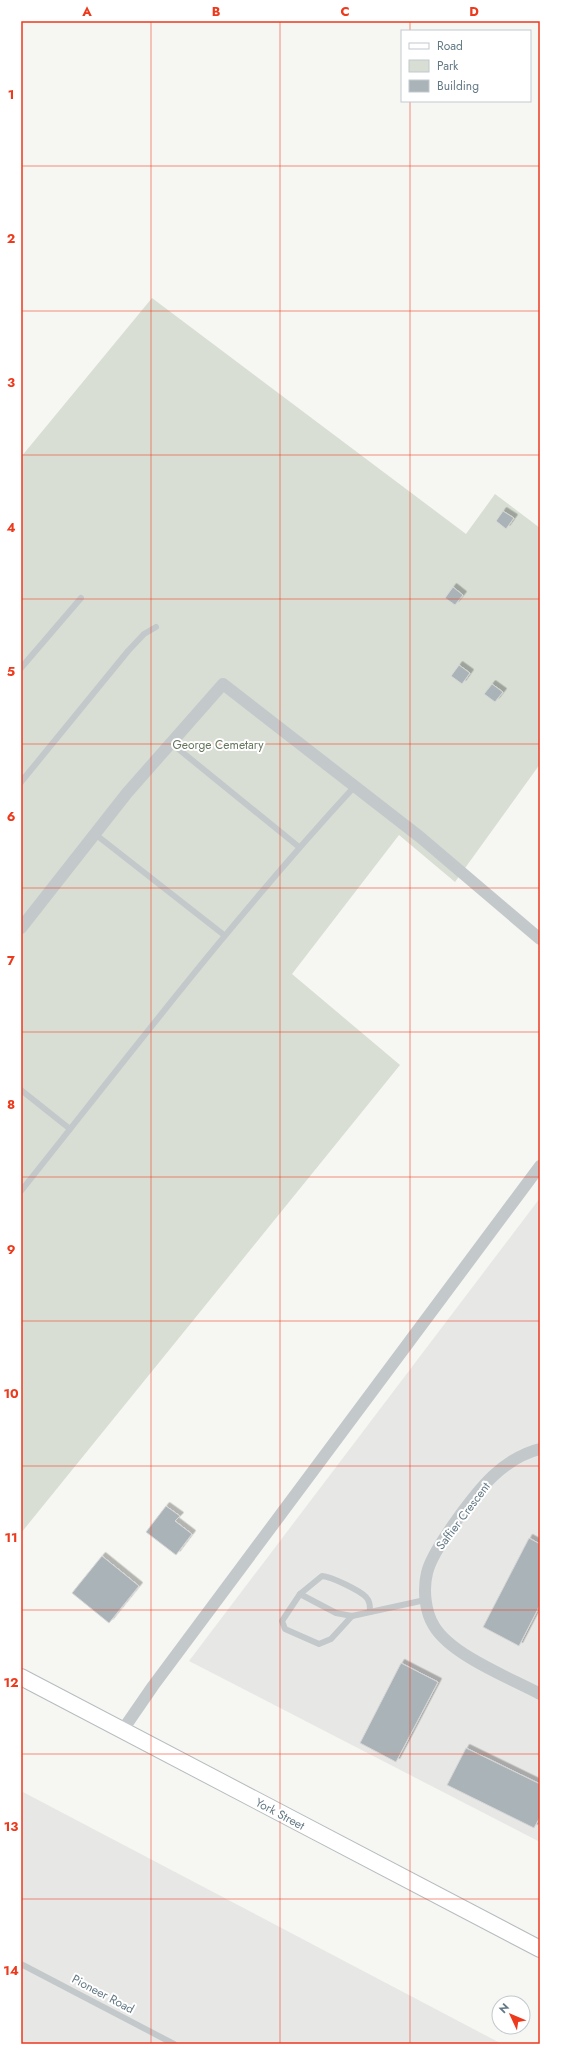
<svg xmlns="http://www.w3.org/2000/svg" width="561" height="2065" font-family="Jost,sans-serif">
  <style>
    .built { fill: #e7e7e6 }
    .green { fill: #d8ded3 }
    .building { fill: #aab4b8; stroke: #d7d7d5; filter: url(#shadow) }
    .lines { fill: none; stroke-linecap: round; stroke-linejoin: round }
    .secondary-casing { stroke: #b5bcbf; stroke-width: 18 }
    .service { stroke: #c3c8ca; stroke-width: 6 }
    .minor { stroke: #c3c8ca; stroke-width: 12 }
    .secondary { stroke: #fff; stroke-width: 16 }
    .grid { fill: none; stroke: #ed391c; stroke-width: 1; stroke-opacity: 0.55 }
    .labels { text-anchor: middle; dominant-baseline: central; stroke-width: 4; stroke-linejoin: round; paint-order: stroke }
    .park-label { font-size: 12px; fill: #66775e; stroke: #fff }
    .street-label { font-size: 12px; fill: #637985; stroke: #fff }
    .neatline { fill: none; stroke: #ed391c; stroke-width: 1.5 }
    .grid-label { font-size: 13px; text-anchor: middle; font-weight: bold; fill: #ed391c }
  </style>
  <defs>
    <filter id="shadow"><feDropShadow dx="3.5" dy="-3.5" stdDeviation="0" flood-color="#0004"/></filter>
  </defs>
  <rect width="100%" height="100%" fill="#f6f6f2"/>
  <g class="built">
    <path d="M540 1198V1842L189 1661Z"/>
    <path d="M21 1791 502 2044H21Z"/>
  </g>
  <path class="green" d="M152 298 466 534 495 494 540 528V764L455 882 399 835 292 974 400 1065 21 1533V457Z"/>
  <g class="building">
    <path d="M503 511 514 518 506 529 496 521Z"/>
    <path d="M453 587 463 595 455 605 445 598Z"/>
    <path d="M459 665 470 673 462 684 451 676Z"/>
    <path d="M492 684 503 692 495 702 484 694Z"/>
    <path d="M166 1506 180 1516 175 1521 192 1534 176 1555 146 1532Z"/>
    <path d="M529 1538 540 1544V1605L519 1646 483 1627Z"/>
    <path d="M102 1556 139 1586 109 1623 72 1593Z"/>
    <path d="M401 1663 438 1682 396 1762 360 1743Z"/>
    <path d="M466 1748 540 1784V1817L534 1828 447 1785Z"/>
  </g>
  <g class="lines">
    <g class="secondary-casing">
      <path id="secondary" d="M21 1677 540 1949"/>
    </g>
    <g class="service">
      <path d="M21 668 81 598"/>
      <path d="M171 743 299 847"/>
      <path d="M21 782 128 651 144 634 156 627"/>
      <path d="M95 834 224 935"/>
      <path d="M21 1090 70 1129"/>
      <path d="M21 1191C130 1054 236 915 355 786"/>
      <path d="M300 1594 336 1613 352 1616 425 1600"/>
      <path d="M352 1616 331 1639 319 1644 285 1629 282 1621 300 1594 322 1576C332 1577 359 1590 366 1597 370 1601 370 1606 370 1612"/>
      <path d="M21 1964 174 2044"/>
    </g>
    <g class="minor">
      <path d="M21 928 127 793 223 684 420 837 540 939"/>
      <path d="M540 1449C523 1453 506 1464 493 1476 475 1493 432 1550 427 1573 423 1589 425 1612 434 1626 451 1655 510 1678 540 1694"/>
      <path d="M122 1731 153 1686 540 1166"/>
    </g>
    <use href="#secondary" class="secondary"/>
  </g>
  <path class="grid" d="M151 21V2044M280 21V2044M410 21V31M410 101V2044M21 166H540M21 311H540M21 455H540M21 599H540M21 744H540M21 888H540M21 1032H540M21 1177H540M21 1321H540M21 1466H540M21 1610H540M21 1754H540M21 1899H540"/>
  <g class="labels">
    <g class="park-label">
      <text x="218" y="745">George Cemetary</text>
    </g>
    <g class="street-label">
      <text transform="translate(463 1516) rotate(-53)">Saffier Crescent</text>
      <text transform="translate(280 1814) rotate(28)">York Street</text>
      <text transform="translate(103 1994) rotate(28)">Pioneer Road</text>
    </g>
  </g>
  <rect width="561" height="2065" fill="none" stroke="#ffffff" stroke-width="44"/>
  <rect x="401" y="30" width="130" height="72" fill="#ffffff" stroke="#c1c9ce"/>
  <rect x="409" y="43" width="20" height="6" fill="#ffffff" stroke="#c1c9ce"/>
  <text x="437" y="50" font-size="12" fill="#637985">Road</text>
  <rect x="409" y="60" width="20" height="12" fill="#d8ded3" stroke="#c1c9ce"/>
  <text x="437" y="70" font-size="12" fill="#637985">Park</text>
  <rect x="409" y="80" width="20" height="12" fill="#aab4b8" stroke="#c1c9ce"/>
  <text x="437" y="90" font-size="12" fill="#637985">Building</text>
  <g transform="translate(511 2015) rotate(314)"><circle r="19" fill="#ffffff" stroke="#c1c9ce"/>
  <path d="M0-3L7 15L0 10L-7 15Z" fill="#ed391c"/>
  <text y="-6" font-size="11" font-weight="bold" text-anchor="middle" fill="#637985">N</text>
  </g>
  <rect x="22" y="22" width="517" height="2021" class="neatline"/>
  <g class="grid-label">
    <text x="87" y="16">A</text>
    <text x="216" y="16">B</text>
    <text x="345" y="16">C</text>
    <text x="474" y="16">D</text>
    <text x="11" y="99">1</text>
    <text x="11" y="243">2</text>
    <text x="11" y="387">3</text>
    <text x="11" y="532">4</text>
    <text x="11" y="676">5</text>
    <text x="11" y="821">6</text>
    <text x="11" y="965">7</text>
    <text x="11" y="1109">8</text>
    <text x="11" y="1254">9</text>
    <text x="11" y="1398">10</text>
    <text x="11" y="1542">11</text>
    <text x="11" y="1687">12</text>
    <text x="11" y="1831">13</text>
    <text x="11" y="1975">14</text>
  </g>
</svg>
